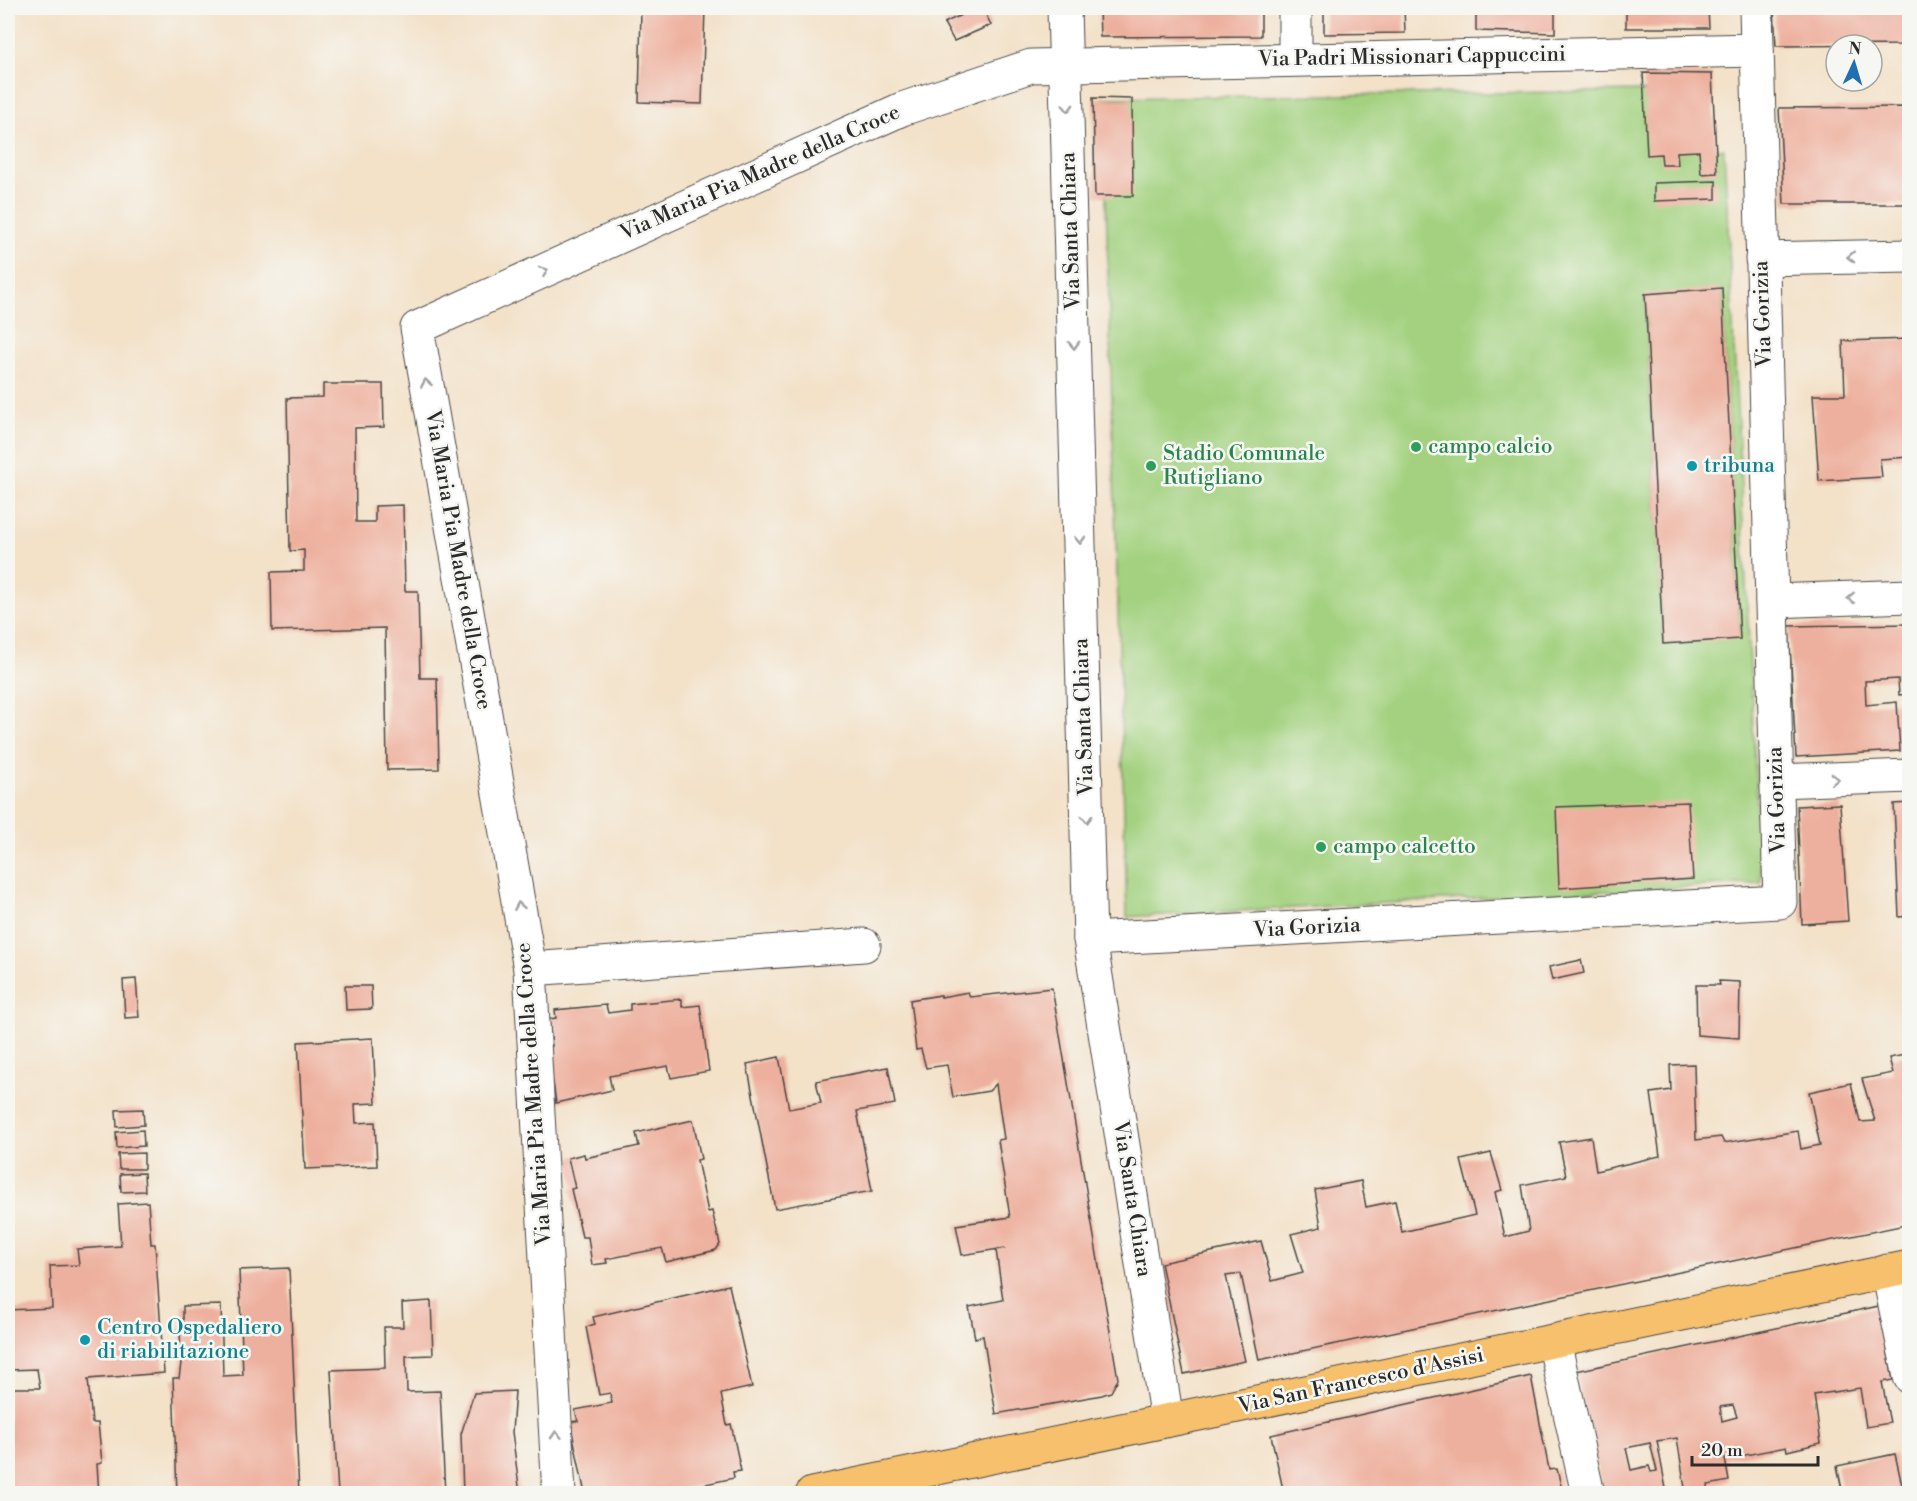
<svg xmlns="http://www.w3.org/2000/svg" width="1917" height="1501" font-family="'Libre Bodoni',serif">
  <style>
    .green { fill: #a3d17f; stroke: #677e55; stroke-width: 1.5; fill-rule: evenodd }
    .building { fill: #eeb09e; fill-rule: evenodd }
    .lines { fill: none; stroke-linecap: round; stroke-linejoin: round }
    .minor-casing { stroke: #494643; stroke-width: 35 }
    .major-casing { stroke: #494643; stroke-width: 35 }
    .minor { stroke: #fff; stroke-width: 33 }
    .major { stroke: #f7c06c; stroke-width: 33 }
    .oneway { stroke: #a0a0a0 }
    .leisure-dot { fill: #2e9e5b; stroke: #f6f6f2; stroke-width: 2 }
    .culture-dot { fill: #0f9aa8; stroke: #f6f6f2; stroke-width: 2 }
    .labels { text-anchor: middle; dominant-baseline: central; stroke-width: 5; stroke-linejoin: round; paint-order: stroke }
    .street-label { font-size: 21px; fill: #2b2b2b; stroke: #f6f6f2 }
    .leisure-label { font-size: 21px; fill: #27864d; stroke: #f6f6f2; text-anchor: start }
    .culture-label { font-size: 21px; fill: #0d838f; stroke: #f6f6f2; text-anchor: start }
  </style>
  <rect width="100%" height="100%" fill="#f6f6f2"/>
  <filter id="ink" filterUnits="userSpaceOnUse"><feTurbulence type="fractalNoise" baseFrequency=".0167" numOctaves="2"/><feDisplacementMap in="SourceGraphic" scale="12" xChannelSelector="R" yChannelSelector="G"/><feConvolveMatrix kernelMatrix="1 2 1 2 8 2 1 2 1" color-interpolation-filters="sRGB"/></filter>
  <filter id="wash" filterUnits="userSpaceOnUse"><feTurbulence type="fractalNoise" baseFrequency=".008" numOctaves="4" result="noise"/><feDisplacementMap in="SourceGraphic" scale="24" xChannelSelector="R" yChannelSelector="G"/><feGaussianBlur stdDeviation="1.35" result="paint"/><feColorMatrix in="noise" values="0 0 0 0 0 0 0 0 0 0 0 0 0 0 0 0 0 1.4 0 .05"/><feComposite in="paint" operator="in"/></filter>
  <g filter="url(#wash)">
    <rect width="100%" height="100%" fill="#f3e1c8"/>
    <path class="green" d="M1647 91 1650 150 1724 149 1761 883 1127 917 1103 98ZM1722 289 1740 638 1663 644 1645 295Z"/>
    <g id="blocks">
      <g class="building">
        <path d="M641 8H705L702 104 639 102Z"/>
        <path d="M976 8H983L991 25 954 41 944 23Z"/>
        <path d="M1099 8H1261V36L1100 37Z"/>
        <path d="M1324 8H1404L1405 33 1324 34Z"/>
        <path d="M1476 8H1555V33L1476 31Z"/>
        <path d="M1626 8H1708L1709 28H1626Z"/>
        <path d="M1774 8H1906L1909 45 1776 46Z"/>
        <path d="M1643 73 1712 74 1717 173 1701 174 1699 151 1677 152 1678 165H1662L1661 154 1647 155Z"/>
        <path d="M1093 98 1132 99 1133 196H1095Z"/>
        <path d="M1910 107V204H1784L1779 108Z"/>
        <path d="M1716 181V199L1654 201V183Z"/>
        <path d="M1722 288 1740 639 1663 644 1645 294Z"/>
        <path d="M1910 339V457L1880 459 1882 477 1819 481 1813 395H1845L1843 341Z"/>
        <path d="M323 384H383L384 427 355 428 356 522H375V506L403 505 405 591H418L420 678H437L439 769 387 770 385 628 272 631 271 572 304 571V550L290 551 287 398 323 397Z"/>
        <path d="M1910 624V694L1899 695 1898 679 1865 681 1866 705 1897 702 1900 751 1796 757 1789 626Z"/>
        <path d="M1688 802 1693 879 1559 888 1556 807Z"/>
        <path d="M1910 803V916L1899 917 1894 804Z"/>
        <path d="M1840 804 1848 921 1802 924 1797 806Z"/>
        <path d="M1581 960 1584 973 1552 980 1549 967Z"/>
        <path d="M136 979 139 1017 125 1018 123 980Z"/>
        <path d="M1719 981 1740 982 1739 1038 1697 1035 1696 985H1720Z"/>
        <path d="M345 986H371L372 1009 346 1010Z"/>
        <path d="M1052 988 1118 1379 1111 1392 1102 1395 996 1414 983 1336 975 1338 969 1307 1003 1300 996 1250 1005 1248 962 1255 956 1225 1010 1217 998 1140 1004 1139 996 1084 989 1091 953 1097 947 1065 926 1068 921 1049 916 1050 910 1000 941 995V997L968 992 970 997Z"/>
        <path d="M682 999V1007L700 1005 709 1071 671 1078 668 1066 609 1076 612 1090 556 1103 553 1082H549L545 1047 552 1046 549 1019 556 1018 555 1010 606 1005 608 1013 630 1010V1004Z"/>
        <path d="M373 1038 376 1103 355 1104 356 1123 375 1122 377 1166 305 1169 298 1042Z"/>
        <path d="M1910 1054V1224L1259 1360 1241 1274 1226 1276 1245 1361 1184 1374 1161 1263 1261 1241 1272 1281 1303 1273 1291 1234 1321 1227 1315 1190 1361 1181 1366 1207 1395 1201 1402 1232 1475 1215 1461 1160 1491 1153 1502 1190 1495 1192 1505 1237 1529 1231 1522 1185 1566 1176 1559 1142 1591 1137 1596 1171 1660 1156 1651 1093 1671 1090 1670 1065 1694 1064 1696 1140 1721 1137 1724 1143 1798 1131 1801 1149 1820 1145 1809 1092 1851 1083 1860 1122 1875 1121 1862 1079 1893 1073 1889 1058Z"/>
        <path d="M779 1057 789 1109 821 1103 816 1081 888 1067 895 1104 857 1111 872 1191 775 1209 747 1064Z"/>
        <path d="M143 1109 144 1125 117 1127 116 1110Z"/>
        <path d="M693 1120 701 1159 697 1160 708 1212 712 1211 720 1244 716 1250 666 1262 662 1248 606 1259 607 1263 592 1265 588 1237H582L571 1189 575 1188 568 1158 584 1154 585 1158 639 1146 636 1133Z"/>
        <path d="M143 1130 144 1146 117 1148 116 1132Z"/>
        <path d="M144 1153V1169H119L118 1154Z"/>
        <path d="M144 1173 145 1191 121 1192 120 1174Z"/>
        <path d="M148 1202 151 1244H155L164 1373 88 1379 92 1423H98L102 1463 97 1464 99 1494H8V1388H40L37 1369 8 1370V1310L52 1308 50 1266 79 1265 77 1249 121 1246 118 1204Z"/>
        <path d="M289 1268 299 1494H177L173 1378H179L181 1363 180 1326H183V1306L221 1305 223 1376 243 1375 239 1270Z"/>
        <path d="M729 1285 752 1387 721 1394 727 1425 731 1424 741 1471 733 1472 734 1478 659 1494H585L570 1422 578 1421 575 1410 612 1403 610 1393 599 1395 586 1327 595 1324 593 1317Z"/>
        <path d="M431 1301 433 1355 406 1356 407 1392 440 1391 445 1494H338L331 1370 385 1368 384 1327H403L402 1303Z"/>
        <path d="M1879 1306 1893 1380 1882 1382 1890 1423 1866 1427 1860 1388 1814 1395 1821 1443 1787 1451 1786 1447 1725 1459 1729 1481 1708 1485 1709 1494H1686L1677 1438 1657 1441 1667 1494H1603L1576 1371ZM1733 1405 1737 1417 1722 1421 1720 1407ZM1650 1443 1657 1471 1651 1472 1649 1466 1631 1470 1626 1448Z"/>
        <path d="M1531 1376 1549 1470 1557 1469 1563 1494H1284L1271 1435Z"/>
        <path d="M515 1391 512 1432 520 1494H463L461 1434 474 1393Z"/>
        <path d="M1895 1454 1904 1494H1843L1837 1466Z"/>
      </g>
    </g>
  </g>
  <g filter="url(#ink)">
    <use href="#blocks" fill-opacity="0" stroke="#494643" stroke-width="1.5"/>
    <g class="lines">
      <g class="minor-casing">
        <g id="minor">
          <path d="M1064 8 1090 939 1167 1420"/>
          <path d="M1295 8V59"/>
          <path d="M1762 259 1910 256"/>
          <path d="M1772 601 1910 596"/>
          <path d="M1777 781 1910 776"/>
          <path d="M1090 939 1780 902 1756 8"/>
          <path d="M530 969 864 945"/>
          <path d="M1888 1271 1910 1377"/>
          <path d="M1554 1341 1588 1494"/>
          <path d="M559 1494 530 969 417 328 902 109 1031 66 1757 50"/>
        </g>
      </g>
      <g class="major-casing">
        <path id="major" d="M812 1494 1910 1267"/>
      </g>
      <use href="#minor" class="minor"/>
      <use href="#major" class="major"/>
    </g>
    <defs><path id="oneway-chevron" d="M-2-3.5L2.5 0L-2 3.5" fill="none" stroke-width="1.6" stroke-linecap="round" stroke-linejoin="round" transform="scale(1.5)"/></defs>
    <g class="oneway">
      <use href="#oneway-chevron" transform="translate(1068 108) rotate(88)"/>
      <use href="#oneway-chevron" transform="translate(1851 257) rotate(179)"/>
      <use href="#oneway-chevron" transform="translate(544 271) rotate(-24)"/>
      <use href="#oneway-chevron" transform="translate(1074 345) rotate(88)"/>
      <use href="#oneway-chevron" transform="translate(426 383) rotate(-100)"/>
      <use href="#oneway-chevron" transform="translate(1080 540) rotate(88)"/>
      <use href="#oneway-chevron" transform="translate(1851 598) rotate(178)"/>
      <use href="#oneway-chevron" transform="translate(1835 779) rotate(-2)"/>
      <use href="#oneway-chevron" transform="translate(1087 819) rotate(88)"/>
      <use href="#oneway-chevron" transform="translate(519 906) rotate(-100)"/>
      <use href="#oneway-chevron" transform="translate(556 1435) rotate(-93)"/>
    </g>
  </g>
  <g class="leisure-dot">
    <circle cx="1416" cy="447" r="6"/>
    <circle cx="1151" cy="466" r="6"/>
    <circle cx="1321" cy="847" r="6"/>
  </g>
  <g class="culture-dot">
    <circle cx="1692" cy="466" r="6"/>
    <circle cx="85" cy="1340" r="6"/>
  </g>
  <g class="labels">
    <g class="street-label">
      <text transform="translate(1412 57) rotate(-1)">Via Padri Missionari Cappuccini</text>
      <text transform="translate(760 173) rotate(-24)">Via Maria Pia Madre della Croce</text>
      <text transform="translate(1071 231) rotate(-92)">Via Santa Chiara</text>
      <text transform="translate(1763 314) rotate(-92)">Via Gorizia</text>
      <text transform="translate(458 560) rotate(80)">Via Maria Pia Madre della Croce</text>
      <text transform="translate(1084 717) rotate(-92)">Via Santa Chiara</text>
      <text transform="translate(1777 800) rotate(-92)">Via Gorizia</text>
      <text transform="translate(1307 928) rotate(-3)">Via Gorizia</text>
      <text transform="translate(534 1094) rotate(-94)">Via Maria Pia Madre della Croce</text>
      <text transform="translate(1132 1199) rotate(81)">Via Santa Chiara</text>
      <text transform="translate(1361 1381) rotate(-12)">Via San Francesco d'Assisi</text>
    </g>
    <g class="leisure-label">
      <text x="1428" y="447">campo calcio</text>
      <text x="1163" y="454">Stadio Comunale<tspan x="1163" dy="24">Rutigliano</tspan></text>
      <text x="1333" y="847">campo calcetto</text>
    </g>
    <g class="culture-label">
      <text x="1704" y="466">tribuna</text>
      <text x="97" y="1328">Centro Ospedaliero<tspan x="97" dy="24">di riabilitazione</tspan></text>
    </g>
  </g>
  <rect width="1917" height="1501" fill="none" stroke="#f6f6f2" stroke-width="30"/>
  <g transform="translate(1854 63) rotate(4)"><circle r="28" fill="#f6f6f2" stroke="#a5a5a2" stroke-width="1.5"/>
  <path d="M0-4.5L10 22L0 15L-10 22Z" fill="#1f6fb2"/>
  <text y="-9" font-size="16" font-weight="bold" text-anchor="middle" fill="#2b2b2b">N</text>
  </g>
  <path d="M1692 1456v9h126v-9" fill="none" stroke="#2b2b2b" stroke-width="3"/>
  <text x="1701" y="1456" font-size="18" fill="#2b2b2b" stroke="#f6f6f2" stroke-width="4.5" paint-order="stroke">20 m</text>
</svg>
